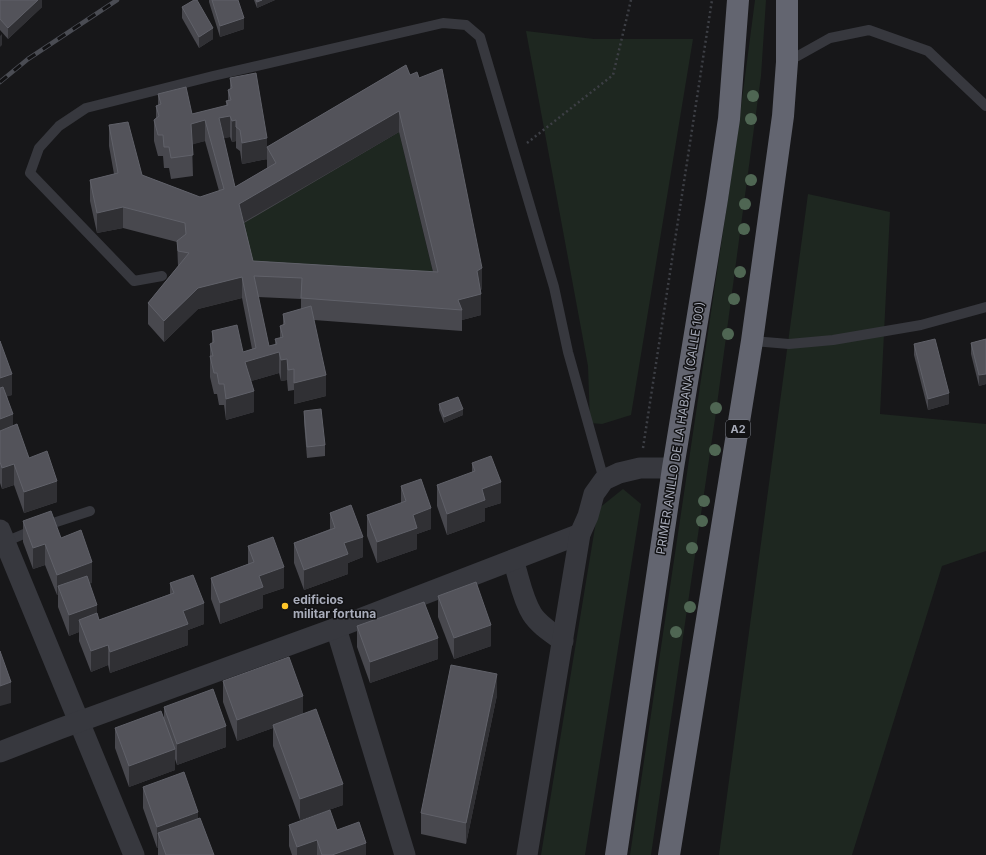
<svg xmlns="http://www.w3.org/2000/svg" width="986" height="855" font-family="Inter,sans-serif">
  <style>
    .green { fill: #1e2720 }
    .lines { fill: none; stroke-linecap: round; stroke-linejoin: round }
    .path { stroke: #3d3f45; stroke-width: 2.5; stroke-dasharray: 2 3; stroke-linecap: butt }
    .lane { stroke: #37383e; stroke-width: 10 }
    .street { stroke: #37383e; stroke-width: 21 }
    .highway { stroke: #636570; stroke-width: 22 }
    .rail-casing { stroke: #4a4c53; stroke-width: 4.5 }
    .rail { stroke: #121214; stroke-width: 3; stroke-dasharray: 9; stroke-linecap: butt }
    .tree { fill: #4f6653 }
    .wall { fill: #48484e; fill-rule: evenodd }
    .shaded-wall { fill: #303034 }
    .building { fill: #53535a; stroke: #606169; fill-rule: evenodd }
    .poi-dot { fill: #ffc629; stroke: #121214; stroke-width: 1.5 }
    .labels { text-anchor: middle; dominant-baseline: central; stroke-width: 3; stroke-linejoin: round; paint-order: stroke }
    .shield { fill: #121214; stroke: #7b7e88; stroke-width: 1 }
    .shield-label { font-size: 11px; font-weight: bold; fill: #a8acba }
    .street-label { font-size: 12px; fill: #a8acba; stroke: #121214 }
    .poi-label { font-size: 12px; font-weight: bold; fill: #a8acba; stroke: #121214; text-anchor: start }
  </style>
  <rect width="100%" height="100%" fill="#171719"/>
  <g class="green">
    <path d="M755 0H766L761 76 716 412 651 855H630L737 138Z"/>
    <path d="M526 31 594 39H693L631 415 602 424 590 423 588 366Z"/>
    <path d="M399 132 438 293 253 282 239 225Z"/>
    <path d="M808 194 890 212 880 414 986 424V551L942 566 852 855H719Z"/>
    <path d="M623 489 641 504 585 855H541L598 509Z"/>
  </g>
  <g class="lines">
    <g class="path">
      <path d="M527 143 613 75 631 0"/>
      <path d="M643 448 712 0"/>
    </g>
    <g class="lane">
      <path d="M787 62 830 38 869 30 928 51 986 106"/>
      <path d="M162 276 134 281 30 173 39 148 59 126 86 108 213 76 443 23 466 25 480 37 554 287 568 352 604 480"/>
      <path d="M752 341 789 344 833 340 921 325 986 307"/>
      <path d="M5 542 38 528 90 511"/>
    </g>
    <g class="street">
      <path d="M0 530 134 855"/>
      <path d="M513 560C519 577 522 598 532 614 539 625 552 633 563 641"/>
      <path d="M336 628 405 855"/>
      <path d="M0 752 59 729 336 628 580 534"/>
      <path d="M527 855 580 534 588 516 594 494 604 480 619 473 640 468H673"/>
    </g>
    <g class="highway">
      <path d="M616 855 673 468 717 199 729 119 738 0"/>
      <path d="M669 855 752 341 783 116 787 62V0"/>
    </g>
    <g class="rail-casing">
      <path id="rail" d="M0 82 28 59 117 0"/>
    </g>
    <use href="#rail" class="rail"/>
  </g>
  <g class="tree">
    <circle cx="753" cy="96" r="6"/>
    <circle cx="751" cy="119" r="6"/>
    <circle cx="751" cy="180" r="6"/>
    <circle cx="745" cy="204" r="6"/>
    <circle cx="744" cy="229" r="6"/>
    <circle cx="740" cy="272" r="6"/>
    <circle cx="734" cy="299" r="6"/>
    <circle cx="728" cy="334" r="6"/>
    <circle cx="716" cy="408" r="6"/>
    <circle cx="715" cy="450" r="6"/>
    <circle cx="704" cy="501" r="6"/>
    <circle cx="702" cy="521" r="6"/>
    <circle cx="692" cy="548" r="6"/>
    <circle cx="690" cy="607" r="6"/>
    <circle cx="676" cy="632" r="6"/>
  </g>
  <g class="wall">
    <path d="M0 0H42V7L8 39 0 30Z"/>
    <path d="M209 0H238L244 29 220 37 209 2Z"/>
    <path d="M254 0H275L257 8Z"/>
    <path d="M182 7 213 39 199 48 182 18Z"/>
    <path d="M406 65 482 289 480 290 481 315 462 320V331L314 320 326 396 294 404V390L288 391 287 380 281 381 279 373 251 381 254 412 226 420 224 405H219L217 394H214L210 377V344L212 343V331L243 352 252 349 242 298 198 309 164 342 148 324V303L178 266 177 242 123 228 97 233 90 201V180L114 174 109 146V125L142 175 200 197 219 191 205 141 192 144 193 176 171 179 169 168H164L163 156H158L154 141V120L156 118V106L158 105V94L192 114 226 106V101L228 100V90L230 89V78L267 159 242 164 240 151 236 148V141L232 142 230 137 223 138 235 187 267 168V147ZM399 132 433 272 253 261 244 223ZM258 297 301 299V309L283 314V325L280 326V338L275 339V345L269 346Z"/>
    <path d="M986 339V384L979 386 971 354V343Z"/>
    <path d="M0 341 12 395 7 396 13 426 29 458 57 502 24 513 14 485 2 489 0 483Z"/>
    <path d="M914 344 949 404 928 410 914 355Z"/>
    <path d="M439 404 463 415 444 423 439 410Z"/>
    <path d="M304 411 325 445V456L307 458 304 422Z"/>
    <path d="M472 463 501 503 485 508V521L447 535 437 506V485L472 473Z"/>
    <path d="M401 486 431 529 417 534V549L377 563 367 536V515L401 503Z"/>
    <path d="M330 513 363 557 348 563V574L304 590 294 563V543L330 529Z"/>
    <path d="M23 521 61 538 92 583H90L97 615 99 620 170 594V583L204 624 188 630V645L110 673 108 665 91 672 79 641V632L69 636 58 607V595H57L45 565 33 569 23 542Z"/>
    <path d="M248 546 284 588 263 595V608L220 624 211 599V578L248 564Z"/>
    <path d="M438 596 491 646 454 659 438 617Z"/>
    <path d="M357 626 438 659 370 683 357 647Z"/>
    <path d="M223 681 303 714 343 805 300 820 273 746V728L237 741 223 702Z"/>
    <path d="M497 695 466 844 421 834V813Z"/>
    <path d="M164 707 226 747 177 765 175 759V770L129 787 115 748V728L164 718Z"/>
    <path d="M143 787 198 819 214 855H158V848H157L143 808Z"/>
    <path d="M289 825 337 830 366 855H292L289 846Z"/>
  </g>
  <g class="shaded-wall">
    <path d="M38 0H42V7L8 39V28Z"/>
    <path d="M262 0H275L257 8V2Z"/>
    <path d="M244 18V29L220 37V26Z"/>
    <path d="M213 28V39L199 48V37Z"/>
    <path d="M2 34V45L0 47V36Z"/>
    <path d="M399 111V132L239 225V204Z"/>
    <path d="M230 116V137L219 139V118Z"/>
    <path d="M205 120V141L191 145V124Z"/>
    <path d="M236 120V141L232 142V121Z"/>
    <path d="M267 138V159L242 164V143Z"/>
    <path d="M123 207V228L97 233V213Z"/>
    <path d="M482 268V289L477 292V271Z"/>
    <path d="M242 277V298L198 309 164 342V321L198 288Z"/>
    <path d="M481 294V315L462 320V310L458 300Z"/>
    <path d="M279 352V373L245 383V362Z"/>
    <path d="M287 359V380L281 381V360Z"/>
    <path d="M12 374V395L0 399V378Z"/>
    <path d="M986 374V384L979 386V375Z"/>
    <path d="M326 375V396L294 404V383Z"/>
    <path d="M254 391V412L226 420V399Z"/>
    <path d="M949 393V404L928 410V399Z"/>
    <path d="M463 409V415L444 423V417Z"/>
    <path d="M13 414V435L0 440V419Z"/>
    <path d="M14 464V485L2 489V468Z"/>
    <path d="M57 481V502L24 513V492Z"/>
    <path d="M501 482V503L485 508V521L447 535V514L482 489Z"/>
    <path d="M431 508V529L417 534V549L377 563V542L413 515Z"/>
    <path d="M363 537V557L348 563V574L304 590V570L344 543Z"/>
    <path d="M45 544V565L33 569V548Z"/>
    <path d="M92 562V583L61 594 58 586V595H57V575Z"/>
    <path d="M284 567V588L263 595V608L220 624V603L259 576Z"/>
    <path d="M204 603V624L188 630V645L110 673V652L183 611Z"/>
    <path d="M97 605V626L79 620V632L69 636V615Z"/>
    <path d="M491 625V646L454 659V638Z"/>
    <path d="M438 638V659L370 683V662Z"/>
    <path d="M108 645V665L91 672V651Z"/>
    <path d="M497 674V695L466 844V823Z"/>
    <path d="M11 682V703L0 706V686Z"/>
    <path d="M303 696V717L273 725V728L237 741V720Z"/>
    <path d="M226 726V747L177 765V744Z"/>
    <path d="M175 749V770L129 787V766Z"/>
    <path d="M343 784V805L300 820V799Z"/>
    <path d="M198 812V833H158V848H157V827Z"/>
    <path d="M317 840V855H297V847Z"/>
    <path d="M366 843V855H332Z"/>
  </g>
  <g class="building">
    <path d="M0 0H38L8 28 0 19Z"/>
    <path d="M194 0H197L213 28 199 37 182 7Z"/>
    <path d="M212 0H238L244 18 220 26Z"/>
    <path d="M256 0H262L257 2Z"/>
    <path d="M406 65 410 75 417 72 419 78 442 69 482 268 477 271 481 294 458 300 462 310 301 298 302 278 254 276 269 346 277 344 275 339 283 337 280 326 285 324 283 314 311 306 326 375 294 383V369L288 370 287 359 281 360 279 352 245 362 254 391 226 399 224 384H219L217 373H214L210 356H213L210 344 214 342 212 331 237 325 243 352 256 348 242 277 198 288 164 321 148 303 189 253 178 251 177 241 186 234 185 223 123 207 97 213 90 180 118 173 109 125 128 122 142 175 200 197 224 189 205 120 191 124 193 155 171 158 169 147H164L163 135H158L154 120 159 116 156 106 161 104 158 94 186 87 192 114 228 105 226 101 231 100 228 90 232 88 230 78 256 73 267 138 242 143 240 130 236 127V120L232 121 230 116 219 118 235 187 276 163 267 147ZM399 111 438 272 253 261 239 204Z"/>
    <path d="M935 339 949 393 928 399 914 344Z"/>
    <path d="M986 339V374L979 375 971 343Z"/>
    <path d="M0 341 12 374 0 378Z"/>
    <path d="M3 387 13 414 0 419V388Z"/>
    <path d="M458 397 463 409 444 417 439 404Z"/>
    <path d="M321 409 325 445 307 447 304 411Z"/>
    <path d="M17 424 29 458 47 451 57 481 24 492 14 464 2 468 0 462V431Z"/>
    <path d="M491 456 501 482 482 489 485 500 447 514 437 485 475 471 472 463Z"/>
    <path d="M421 479 431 508 413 515 417 528 377 542 367 515 406 501 401 486Z"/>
    <path d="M351 505 363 537 344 543 348 554 304 570 294 543 335 528 330 513Z"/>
    <path d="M51 511 61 538 81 530 92 562 57 575 45 544 33 548 23 521Z"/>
    <path d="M273 537 284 567 259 576 263 587 220 603 211 578 254 562 248 546Z"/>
    <path d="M193 575 204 603 183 611 188 624 110 652 108 645 91 651 79 620 97 613 99 620 174 593 170 583Z"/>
    <path d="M87 576 97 605 69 615 58 586Z"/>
    <path d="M476 582 491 625 454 638 438 596Z"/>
    <path d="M424 602 438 638 370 662 357 626Z"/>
    <path d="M0 651 11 682 0 686Z"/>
    <path d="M289 657 303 696 237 720 223 681Z"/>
    <path d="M451 665 497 674 466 823 421 813Z"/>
    <path d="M213 689 226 726 177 744 164 707Z"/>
    <path d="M316 709 343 784 300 799 273 725Z"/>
    <path d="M161 711 175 749 129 766 115 728Z"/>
    <path d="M184 772 198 812 157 827 143 787Z"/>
    <path d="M330 810 337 830 359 822 366 843 332 855H322L317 840 297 847 289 825Z"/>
    <path d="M200 818 214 855H166L158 833Z"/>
  </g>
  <circle class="poi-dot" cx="285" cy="606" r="4"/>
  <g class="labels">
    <rect class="shield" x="726" y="420" width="24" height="18" rx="3"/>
    <g class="shield-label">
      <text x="738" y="429">A2</text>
    </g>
    <g class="street-label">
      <text transform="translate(680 428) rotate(-81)">PRIMER ANILLO DE LA HABANA (CALLE 100)</text>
    </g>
    <g class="poi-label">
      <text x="293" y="599">edificios<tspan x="293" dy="14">militar fortuna</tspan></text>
    </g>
  </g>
</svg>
